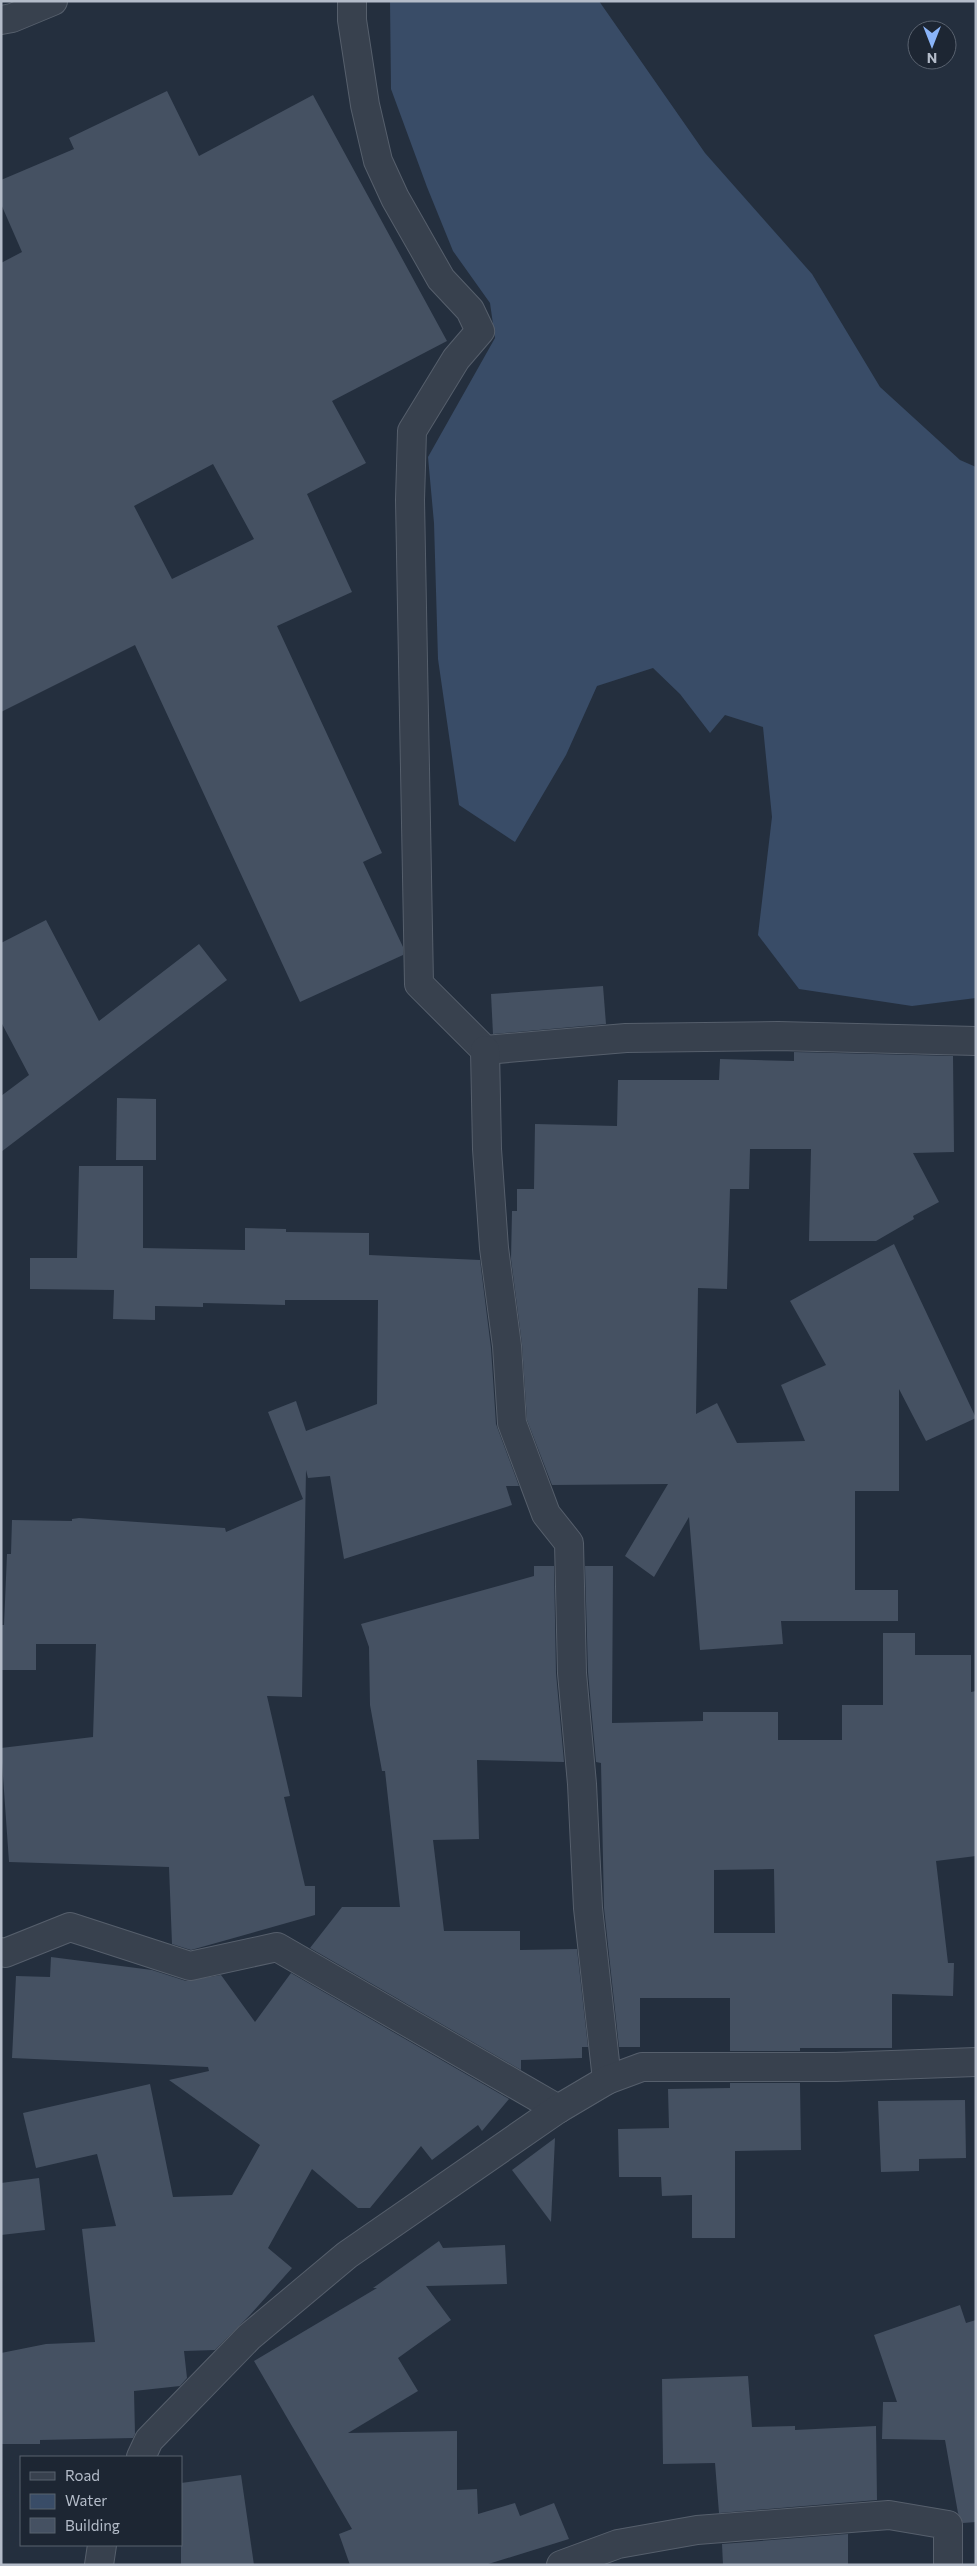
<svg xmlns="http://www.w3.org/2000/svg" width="977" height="2566" font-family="Commissioner,sans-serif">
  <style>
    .water { fill: #394c67 }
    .building { fill: #455162; fill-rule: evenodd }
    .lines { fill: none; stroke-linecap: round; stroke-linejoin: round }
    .street-casing { stroke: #565f6c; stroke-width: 30 }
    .street { stroke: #38414e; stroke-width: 28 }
  </style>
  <rect width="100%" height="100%" fill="#242f3e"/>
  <path class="water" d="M390 1H599L705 153 812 274 880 387 960 460 976 467V998L912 1006 799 989 758 935 772 817 763 727 725 715 710 733 680 694 653 668 597 686 566 755 515 842 459 805 438 659 434 523 428 457 495 338 490 303 453 251 427 187 391 89Z"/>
  <g class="building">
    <path d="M167 91 199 156 313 95 447 341 332 401 366 463 307 494 352 592 277 626 382 853 363 862 403 947V955L300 1002 135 645 1 712V263L22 252 1 204V180L74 149 69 138ZM213 464 254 539 172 579 134 506Z"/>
    <path d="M46 920 99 1021 199 944 227 980 1 1152V1096L29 1075 1 1022V943Z"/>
    <path d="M603 986 606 1024 493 1034 491 994Z"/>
    <path d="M794 1052 953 1056 954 1152 913 1153 939 1202 913 1216 914 1219 876 1241H809L811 1149H750L749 1189H730L727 1289 698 1288 696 1414 717 1403 737 1443 805 1441 781 1385 826 1365 790 1301 894 1244 976 1418 926 1441 899 1389V1491H855V1590H898V1621H781L783 1644 700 1650 689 1517 654 1577 625 1556 668 1484 552 1485 527 1420 522 1344 511 1259 512 1211H517V1189H534L535 1124 617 1126 618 1080H719L720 1059 794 1061Z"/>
    <path d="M117 1098 156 1099V1160H116Z"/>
    <path d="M79 1166H143V1248L245 1250V1228L286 1229V1232L369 1233V1255L480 1260 491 1348 496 1424 519 1486H506L512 1505 344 1559 330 1476 308 1478 306 1470 302 1697 267 1696 290 1796 284 1797 305 1886H315V1915L191 1950 172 1944 169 1867 9 1862 1 1748 93 1737 96 1644H36V1670H1V1625H4L7 1554H11L12 1520 72 1521V1519L79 1518 225 1528 226 1532 303 1499 268 1412 296 1401 306 1431 377 1404 378 1300H285V1305L203 1303V1307L155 1306V1320L113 1319 114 1290 30 1289V1258H77Z"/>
    <path d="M534 1566H554L556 1673 564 1762 477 1760 479 1839 433 1840 444 1931H520V1950L577 1949 588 2047H582V2058L521 2060V2070L310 1948 342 1907H400L385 1771H382L370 1705 369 1647 361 1624 534 1576Z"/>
    <path d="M585 1566H613L612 1723 703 1721V1712H778V1740H842V1705H883V1633H915V1655H971V1692L976 1691V1856L936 1861 948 1963H954L953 1996 892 1994V2048H800V2051H730V1998H640V2047H619L604 1908 601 1763 596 1762 588 1672ZM774 1869 775 1933H714V1870Z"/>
    <path d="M51 1957 152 1970 186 1981 221 1975 255 2022 291 1973 509 2099 482 2131 478 2125 432 2160 421 2146 370 2208H358L312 2169 268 2248 292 2268 250 2315 215 2350 184 2351 187 2378 180 2386 134 2391 135 2434 133 2438 40 2440V2444H1V2353L46 2344 95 2342 82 2229 116 2226 97 2154 36 2168 23 2113 150 2084 173 2197 232 2195 260 2145 169 2080 209 2071 208 2067 12 2058 16 1976 50 1977Z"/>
    <path d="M730 2083H800L801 2150 735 2151V2238H692V2195L662 2196 661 2177H619L618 2129 669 2128 668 2089 730 2088Z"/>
    <path d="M965 2100 966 2158 919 2159V2171L881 2172 878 2101Z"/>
    <path d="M555 2138 551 2222 512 2170Z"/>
    <path d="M39 2178 45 2230 1 2235V2183Z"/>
    <path d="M439 2241 443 2248 505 2245 507 2284 426 2286 451 2320 398 2358 418 2391 348 2433 457 2431V2490L477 2489 478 2514 515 2503 520 2516 554 2503 569 2539 485 2565H350L339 2534 352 2529 254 2361 377 2288H373Z"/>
    <path d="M960 2305 966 2323 976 2320V2522L963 2523 958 2513 945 2440 882 2439 883 2402H897L874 2335Z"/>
    <path d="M748 2376 752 2427 795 2426V2430L876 2426 877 2500 719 2513 715 2463 663 2464 662 2379Z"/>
    <path d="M241 2475 254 2565H181V2483Z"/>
    <path d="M848 2534V2565H723L722 2544Z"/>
  </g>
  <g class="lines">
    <g class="street-casing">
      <g id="street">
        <path d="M352 1V20L365 105 378 161 395 198 441 279 470 310 480 331 456 359 412 431 410 500 419 984 485 1050 626 1038 778 1036 976 1041"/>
        <path d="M1 20 12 18 53 1"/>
        <path d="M485 1050 487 1149 494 1248 507 1346 512 1423 546 1514 569 1543 572 1673 582 1784 588 1908 607 2080"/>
        <path d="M1 1952 5 1953 70 1927 190 1966 277 1947 558 2109"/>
        <path d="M141 2457 149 2440 249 2337 347 2255 558 2109 607 2080 642 2067H836L976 2062"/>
        <path d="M99 2565 102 2545"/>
        <path d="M561 2565 618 2544 697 2530 889 2515 948 2525V2565"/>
      </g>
    </g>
    <use href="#street" class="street"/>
  </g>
  <rect width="977" height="2566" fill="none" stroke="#b4bcc9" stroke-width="5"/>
  <rect x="20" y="2456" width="162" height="90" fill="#1d2633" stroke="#59626f"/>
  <rect x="30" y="2472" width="25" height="8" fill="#38414e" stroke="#59626f"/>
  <text x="65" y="2481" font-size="15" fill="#b4bcc9">Road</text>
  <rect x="30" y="2494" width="25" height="15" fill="#394c67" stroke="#59626f"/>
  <text x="65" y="2506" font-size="15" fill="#b4bcc9">Water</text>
  <rect x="30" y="2518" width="25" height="15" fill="#455162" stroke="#59626f"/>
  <text x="65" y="2531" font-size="15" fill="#b4bcc9">Building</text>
  <g transform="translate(932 45) rotate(180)"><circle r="24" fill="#1d2633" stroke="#59626f"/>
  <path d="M0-4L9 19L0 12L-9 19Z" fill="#8ab4f8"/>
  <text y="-8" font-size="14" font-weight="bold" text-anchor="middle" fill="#b4bcc9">N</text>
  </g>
</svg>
